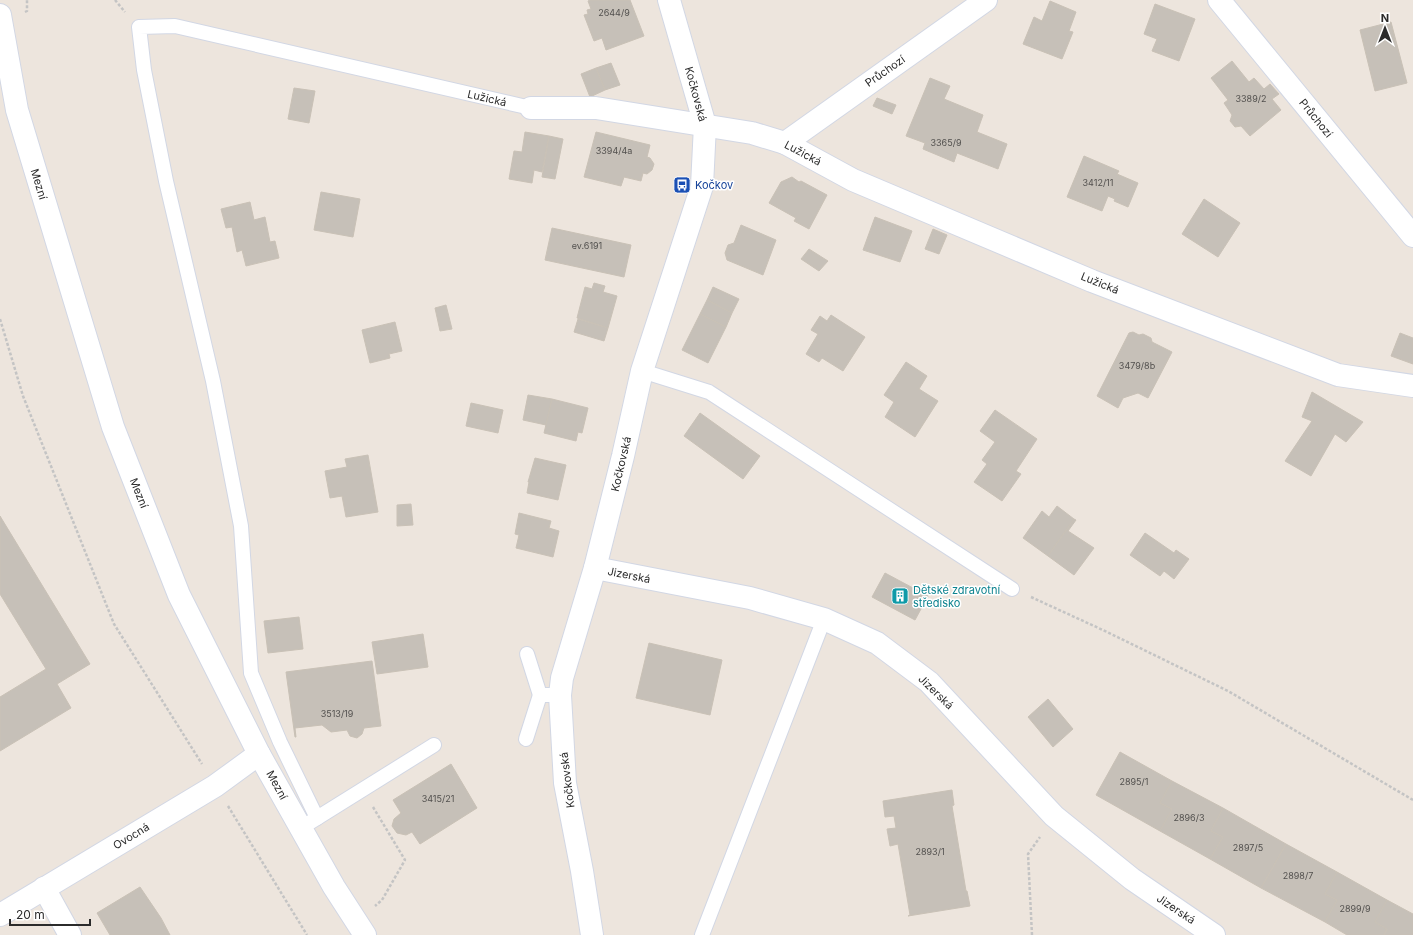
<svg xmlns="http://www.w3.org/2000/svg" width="1413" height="935" font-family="Inter,sans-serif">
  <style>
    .building { fill: #c6c0b8; stroke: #c9c1b6 }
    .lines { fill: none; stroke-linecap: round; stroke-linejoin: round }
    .lane-casing { stroke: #d2d7e4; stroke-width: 16 }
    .street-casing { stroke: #d2d7e4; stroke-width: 24 }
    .secondary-casing { stroke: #d2d7e4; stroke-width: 24 }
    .path { stroke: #c4c4c4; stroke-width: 2.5; stroke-dasharray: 3 2; stroke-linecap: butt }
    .lane { stroke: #fff; stroke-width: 14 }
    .street { stroke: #fff; stroke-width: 22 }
    .secondary { stroke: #fff; stroke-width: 22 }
    .labels { text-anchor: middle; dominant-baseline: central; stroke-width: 3; stroke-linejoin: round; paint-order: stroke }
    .number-label { font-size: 9px; fill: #52504e }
    .street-label { font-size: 11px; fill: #2b2b2b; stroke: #fff }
    .transit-label { font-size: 11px; fill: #164399; stroke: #fff; text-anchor: start }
    .culture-label { font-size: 11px; fill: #0d838f; stroke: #fff; text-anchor: start }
  </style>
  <rect width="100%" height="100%" fill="#ede5dd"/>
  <g class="building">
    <path d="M590 0H630L644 36 606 50 602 38 594 41 584 15 588 14 587 10 591 9 588 1Z"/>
    <path d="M1050 1 1076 12 1069 31 1073 32 1062 59 1023 44 1034 17 1042 21Z"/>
    <path d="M1155 4 1195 19 1179 61 1152 51 1157 39 1144 34Z"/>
    <path d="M1391 22 1407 83 1375 91 1360 30Z"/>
    <path d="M1232 61 1249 82 1254 78 1264 89 1270 84 1279 94 1272 99 1281 110 1250 136 1241 126 1235 127 1230 121 1232 115 1224 103 1228 100 1211 78Z"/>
    <path d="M611 63 620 85 605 90 596 68Z"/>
    <path d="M596 68 605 90 590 97 581 74Z"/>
    <path d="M930 78 950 86 944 99 983 115 977 132 1007 144 998 169 957 153 954 162 923 149 925 143 906 136Z"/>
    <path d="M294 88 315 91 309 123 288 119Z"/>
    <path d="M877 98 896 105 892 114 873 106Z"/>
    <path d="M525 132 549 136 542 172 534 170 532 183 509 179 514 151 522 152Z"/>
    <path d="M596 132 650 145 647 157 650 158 654 164 652 170 647 174 643 173 641 181 624 177 621 186 584 177Z"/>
    <path d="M549 136 563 139 555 179 542 177Z"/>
    <path d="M1084 156 1119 171 1117 174 1138 183 1128 207 1114 201 1115 199 1108 196 1102 211 1067 197Z"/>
    <path d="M792 177 799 182 801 181 827 195 809 229 794 221 796 218 769 203 781 182Z"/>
    <path d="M321 192 360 199 353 237 314 230Z"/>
    <path d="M1204 199 1240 223 1218 257 1182 234Z"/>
    <path d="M250 202 254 220 265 217 270 242 275 241 279 258 246 266 242 250 237 252 232 227 226 228 221 209Z"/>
    <path d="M875 217 912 231 900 262 863 250Z"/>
    <path d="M741 225 776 240 763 275 727 260 725 253 728 245 734 243Z"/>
    <path d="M552 228 631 245 624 277 545 260Z"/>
    <path d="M933 229 947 235 939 254 925 249Z"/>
    <path d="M809 249 828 261 819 271 801 259Z"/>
    <path d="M594 283 605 286 603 292 617 296 608 328 577 318 585 287 592 289Z"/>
    <path d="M713 287 739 299 732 313 707 300Z"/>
    <path d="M707 300 732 313 726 327 700 314Z"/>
    <path d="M446 305 452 329 440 331 435 308Z"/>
    <path d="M700 314 726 327 708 363 682 350Z"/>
    <path d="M831 315 865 337 843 371 822 358 819 362 806 354 818 334 811 330 820 316 827 321Z"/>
    <path d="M578 319 608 328 604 341 574 332Z"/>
    <path d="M395 322 402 351 389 354 390 358 370 363 362 330Z"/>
    <path d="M1133 332 1139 335 1143 334 1151 338 1152 342 1172 352 1148 398 1138 393 1123 398 1118 408 1097 396 1129 333Z"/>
    <path d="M1400 333 1413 338V364L1391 356Z"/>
    <path d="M906 362 927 376 919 389 938 401 915 437 885 417 894 402 884 395Z"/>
    <path d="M1312 392 1363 422 1346 442 1335 434 1311 476 1285 461 1312 421 1302 417Z"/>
    <path d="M528 395 552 399 546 425 523 420Z"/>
    <path d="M552 399 588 408 582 433 578 432 576 441 544 433Z"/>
    <path d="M471 403 503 410 498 433 466 426Z"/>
    <path d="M995 410 1037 439 1016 471 1021 474 1002 501 974 482 987 464 982 460 995 442 980 431Z"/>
    <path d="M700 413 760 456 743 479 684 436Z"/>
    <path d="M368 455 378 512 346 517 342 496 330 498 325 471 347 467 345 459Z"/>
    <path d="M535 458 566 465 558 500 527 493 529 482H528Z"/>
    <path d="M411 504 413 525 397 526V505Z"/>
    <path d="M1057 506 1074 519 1048 556 1023 538 1042 511 1049 517Z"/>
    <path d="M519 513 551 521 549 528 559 531 553 557 516 548 519 535 515 534Z"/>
    <path d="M0 516 90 664 57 684 71 708 0 751V697L46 669 0 594Z"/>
    <path d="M1074 519 1076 520 1068 531 1094 548 1074 575 1048 556Z"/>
    <path d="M1145 533 1174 553 1176 550 1189 559 1174 579 1164 571 1160 576 1130 555Z"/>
    <path d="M885 573 928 596 915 620 872 597Z"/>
    <path d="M299 617 303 649 268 653 264 621Z"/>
    <path d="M423 634 428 667 377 674 372 642Z"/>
    <path d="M649 643 722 660 710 715 636 698Z"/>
    <path d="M372 661 381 726 364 728 362 734 357 738 350 736 347 730 331 732 322 725 295 728 296 737H295L286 672Z"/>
    <path d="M1048 699 1073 729 1053 747 1028 717Z"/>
    <path d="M1120 752 1172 781 1160 803 1172 809 1160 831 1096 795Z"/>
    <path d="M451 764 477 808 420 844 412 832 406 835 397 833 392 826 394 819 401 813 393 800Z"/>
    <path d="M1172 781 1223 808 1211 831 1223 837 1210 859 1160 831 1172 809 1160 803Z"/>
    <path d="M952 790 954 805 952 806 966 891H967L970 906 908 916 910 915 898 844 890 846 887 829 896 828 894 816 885 817 883 801Z"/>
    <path d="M1223 808 1286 844 1261 888 1210 859 1223 837 1211 831Z"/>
    <path d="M1286 844 1337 872 1325 894 1337 900 1325 922 1261 888Z"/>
    <path d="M1337 872 1387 900 1375 922 1387 929 1384 935H1347L1325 922 1337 900 1325 894Z"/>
    <path d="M140 887 161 918 170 935H110L97 913Z"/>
    <path d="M1387 900 1413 914V935H1384L1387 929 1375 922Z"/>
  </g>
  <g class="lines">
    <g class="lane-casing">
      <g id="lane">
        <path d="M642 371 709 392 1012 589"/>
        <path d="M527 654 540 695H560"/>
        <path d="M526 739 540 695"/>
        <path d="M317 818 280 742 251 673 241 526 213 381 166 181 144 70 139 27 175 26 531 108"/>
        <path d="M309 823 434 745"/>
        <path d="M702 935 824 619"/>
      </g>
    </g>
    <g class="street-casing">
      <g id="street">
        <path d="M1219 0 1413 236"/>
        <path d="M0 15 17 110 113 427 179 595 259 754 334 887 365 935"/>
        <path d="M531 108H596L752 133 785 143 853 180 1092 281 1338 375 1413 386"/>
        <path d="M785 143 986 0"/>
        <path d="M595 568 750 598 824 619 877 643 929 682 1054 816 1132 879 1214 935"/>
        <path d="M44 888 70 935"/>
        <path d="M0 915 215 786 259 754"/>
      </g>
    </g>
    <g class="secondary-casing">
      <path id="secondary" d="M592 935 582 871 565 783 560 695 562 678 595 568 623 456 642 371 702 186 705 125 669 0"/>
    </g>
    <g class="path">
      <path d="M115 0 125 12"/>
      <path d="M25 12 27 11V0"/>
      <path d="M0 319 23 396 114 624 202 764"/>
      <path d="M1031 597 1105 631 1228 691 1413 800"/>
      <path d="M228 806 307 935"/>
      <path d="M373 807 405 860 382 900 375 906"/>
      <path d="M1032 935 1028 854 1040 837"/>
    </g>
    <use href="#lane" class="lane"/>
    <use href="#street" class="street"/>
    <use href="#secondary" class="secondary"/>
  </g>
  <defs>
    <g id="bus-square" transform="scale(0.9)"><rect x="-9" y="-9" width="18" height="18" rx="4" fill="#1a4fb4" stroke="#fff"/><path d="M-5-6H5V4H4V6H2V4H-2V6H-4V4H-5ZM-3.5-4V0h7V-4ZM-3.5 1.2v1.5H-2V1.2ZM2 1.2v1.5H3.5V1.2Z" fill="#fff"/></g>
    <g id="building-square" transform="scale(0.9)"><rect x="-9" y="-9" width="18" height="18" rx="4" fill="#0f9aa8" stroke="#fff"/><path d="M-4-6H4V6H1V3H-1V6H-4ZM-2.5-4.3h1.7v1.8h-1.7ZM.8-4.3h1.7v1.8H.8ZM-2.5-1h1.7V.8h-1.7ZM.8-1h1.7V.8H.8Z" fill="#fff"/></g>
  </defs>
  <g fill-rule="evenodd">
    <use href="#bus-square" x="682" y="185"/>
    <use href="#building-square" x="900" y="596"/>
  </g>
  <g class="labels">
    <g class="number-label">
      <text x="614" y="12">2644/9</text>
      <text x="1251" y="98">3389/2</text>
      <text x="946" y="142">3365/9</text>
      <text x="614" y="150">3394/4a</text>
      <text x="1098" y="182">3412/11</text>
      <text x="587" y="245">ev.6191</text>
      <text x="1137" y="365">3479/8b</text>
      <text x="337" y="713">3513/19</text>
      <text x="1134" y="781">2895/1</text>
      <text x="438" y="798">3415/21</text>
      <text x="1189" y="817">2896/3</text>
      <text x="1248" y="847">2897/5</text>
      <text x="930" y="851">2893/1</text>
      <text x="1298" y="875">2898/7</text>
      <text x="1355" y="908">2899/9</text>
    </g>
    <g class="street-label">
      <text transform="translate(885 71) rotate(-35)">Průchozí</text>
      <text transform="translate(696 94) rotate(75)">Kočkovská</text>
      <text transform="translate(487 98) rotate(13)">Lužická</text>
      <text transform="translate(1316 118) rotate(51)">Průchozí</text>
      <text transform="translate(803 153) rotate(28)">Lužická</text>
      <text transform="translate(39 184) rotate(73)">Mezní</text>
      <text transform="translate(1100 283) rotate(22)">Lužická</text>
      <text transform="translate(621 464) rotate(-77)">Kočkovská</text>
      <text transform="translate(139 493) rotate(68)">Mezní</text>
      <text transform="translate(629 575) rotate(11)">Jizerská</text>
      <text transform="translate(936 692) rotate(44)">Jizerská</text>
      <text transform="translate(567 780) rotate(-97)">Kočkovská</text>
      <text transform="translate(277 785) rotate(61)">Mezní</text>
      <text transform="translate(131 836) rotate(-31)">Ovocná</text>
      <text transform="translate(1176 909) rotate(34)">Jizerská</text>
    </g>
    <g class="transit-label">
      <text x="695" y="185">Kočkov</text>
    </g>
    <g class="culture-label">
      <text x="913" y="590">Dětské zdravotní<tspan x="913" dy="13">středisko</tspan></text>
    </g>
  </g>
  <g transform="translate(1385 28)" stroke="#ffffff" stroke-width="3" paint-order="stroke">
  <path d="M0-3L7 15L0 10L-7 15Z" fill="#2b2b2b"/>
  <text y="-6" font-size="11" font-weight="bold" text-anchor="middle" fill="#2b2b2b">N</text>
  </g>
  <path d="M10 919v6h80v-6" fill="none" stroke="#2b2b2b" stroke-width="2"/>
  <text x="16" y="919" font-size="12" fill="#2b2b2b" stroke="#ffffff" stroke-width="3" paint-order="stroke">20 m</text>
</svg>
